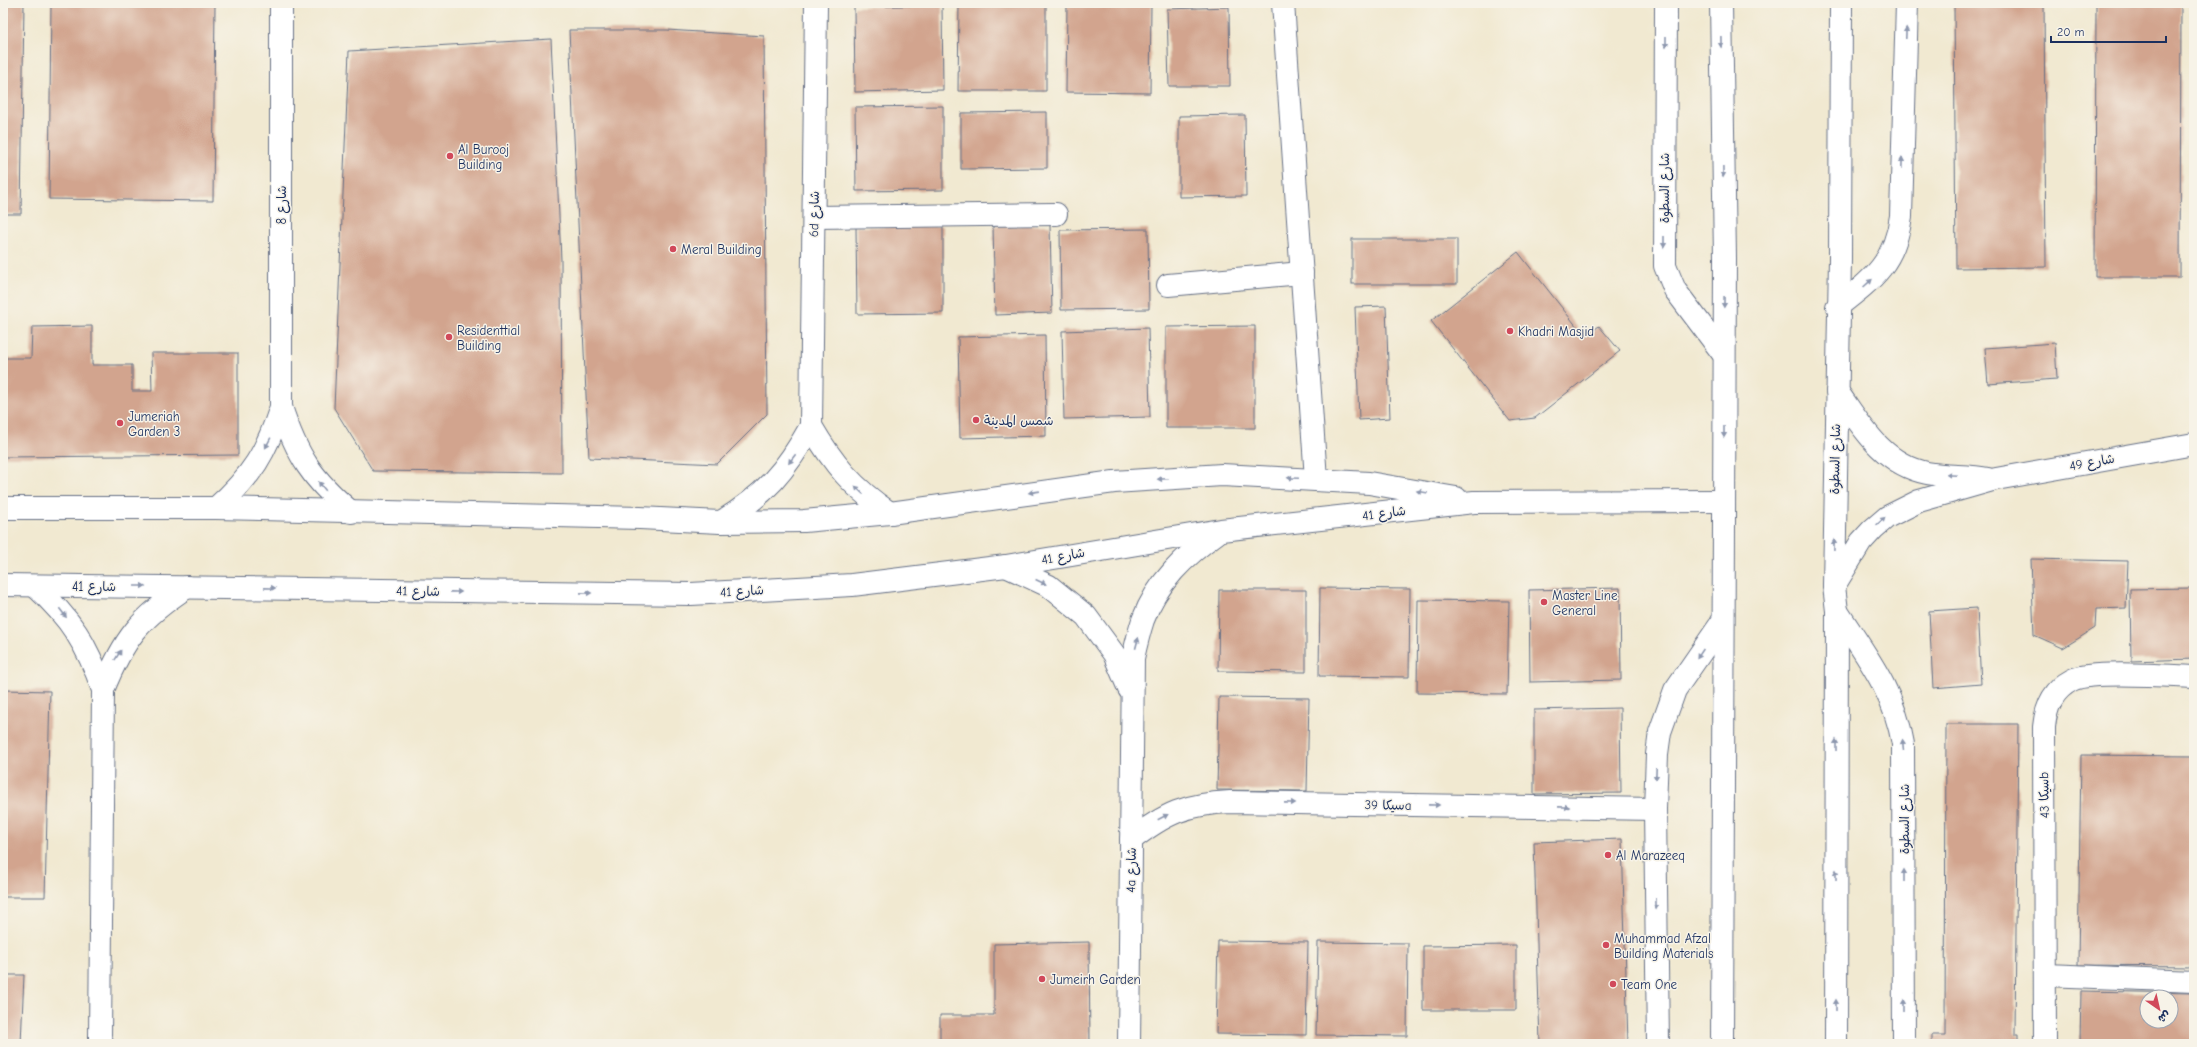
<svg xmlns="http://www.w3.org/2000/svg" width="2197" height="1047" font-family="'Comic Neue','Playpen Sans Arabic',sans-serif">
  <style>
    .building { fill: #d2a48e; fill-rule: evenodd }
    .lines { fill: none; stroke-linecap: round; stroke-linejoin: round }
    .minor-casing { stroke: #667086; stroke-width: 24 }
    .major-casing { stroke: #667086; stroke-width: 24 }
    .minor { stroke: #fff; stroke-width: 22 }
    .major { stroke: #fff; stroke-width: 22 }
    .oneway { fill: #8d97ae }
    .poi-dot { fill: #d1495b; stroke: #f7f3e8; stroke-width: 1.5 }
    .labels { text-anchor: middle; dominant-baseline: central; stroke-width: 3; stroke-linejoin: round; paint-order: stroke }
    .poi-label { font-size: 13px; fill: #1b2f5e; stroke: #f7f3e8; text-anchor: start }
    .street-label { font-size: 13px; fill: #1b2f5e; stroke: #f7f3e8 }
  </style>
  <rect width="100%" height="100%" fill="#f7f3e8"/>
  <filter id="ink" filterUnits="userSpaceOnUse"><feTurbulence type="fractalNoise" baseFrequency=".025" numOctaves="2"/><feDisplacementMap in="SourceGraphic" scale="8" xChannelSelector="R" yChannelSelector="G"/><feConvolveMatrix kernelMatrix="1 2 1 2 8 2 1 2 1" color-interpolation-filters="sRGB"/></filter>
  <filter id="wash" filterUnits="userSpaceOnUse"><feTurbulence type="fractalNoise" baseFrequency=".012" numOctaves="4" result="noise"/><feDisplacementMap in="SourceGraphic" scale="16" xChannelSelector="R" yChannelSelector="G"/><feGaussianBlur stdDeviation="0.9" result="paint"/><feColorMatrix in="noise" values="0 0 0 0 0 0 0 0 0 0 0 0 0 0 0 0 0 1.4 0 .05"/><feComposite in="paint" operator="in"/></filter>
  <g filter="url(#wash)">
    <rect width="100%" height="100%" fill="#f1e9d1"/>
    <g id="blocks">
      <g class="building">
        <path d="M3 3H24L21 214H3Z"/>
        <path d="M51 3H215L213 201 49 199Z"/>
        <path d="M959 3H1046V91H958Z"/>
        <path d="M1954 3H2044L2046 267 1956 268Z"/>
        <path d="M2096 3H2181L2180 277H2095Z"/>
        <path d="M1067 4 1151 5 1150 93 1066 92Z"/>
        <path d="M942 5 943 90 855 92 854 7Z"/>
        <path d="M1229 7 1230 86H1169L1167 9Z"/>
        <path d="M569 30H667L764 36 767 414 717 464 589 458Z"/>
        <path d="M551 39 561 260 562 473 373 471 334 408 349 51Z"/>
        <path d="M943 106V190L856 191 855 107Z"/>
        <path d="M1047 112V168L961 169V113Z"/>
        <path d="M1245 115 1246 196 1179 197V116Z"/>
        <path d="M1050 225 1052 313 995 315 993 226Z"/>
        <path d="M943 226V313L857 314 856 227Z"/>
        <path d="M1148 229 1149 309 1061 310 1060 230Z"/>
        <rect x="1352" y="239" width="105" height="45"/>
        <path d="M1518 252 1585 337 1599 326 1620 351 1535 418 1510 421 1431 321Z"/>
        <path d="M1386 306 1390 418 1359 420 1355 307Z"/>
        <path d="M92 326V365H132V391H152L151 353H238V455L3 457V358H31L32 327Z"/>
        <path d="M1255 326V428H1166V327Z"/>
        <path d="M1148 328 1150 417 1064 419 1062 331Z"/>
        <path d="M1045 335 1046 436 960 438 958 337Z"/>
        <path d="M2055 343 2057 379 1988 384 1985 348Z"/>
        <path d="M2031 559 2128 561 2126 608 2096 609 2095 628 2063 648 2034 635Z"/>
        <path d="M2191 579H2194V659L2131 661 2130 589 2191 588Z"/>
        <path d="M1320 588 1410 589 1409 677 1319 676Z"/>
        <path d="M1620 588 1621 680 1530 682 1529 590Z"/>
        <path d="M1219 590H1306V672L1218 671Z"/>
        <path d="M1418 600 1509 601 1507 694 1417 693Z"/>
        <path d="M1977 608 1981 684 1933 688 1929 611Z"/>
        <path d="M3 690 50 691 45 897H3Z"/>
        <path d="M1219 697 1309 698 1307 791 1217 790Z"/>
        <path d="M1620 708 1621 793 1534 794V710Z"/>
        <path d="M1946 724H2018L2015 1034H2019V1044H1932V1035H1945Z"/>
        <path d="M2081 755 2194 756V966L2078 965Z"/>
        <path d="M1622 839 1628 1044H1540L1534 842Z"/>
        <path d="M1218 941 1308 942 1306 1035 1216 1034Z"/>
        <path d="M1089 942 1090 1044H940V1015H994V944Z"/>
        <path d="M1318 942 1408 943 1407 1036 1316 1035Z"/>
        <path d="M1516 945V1010H1423V946Z"/>
        <path d="M3 975H24L21 1044H3Z"/>
        <path d="M2081 991 2194 993V1044H2080ZM2147 997H2171V1021H2147Z"/>
      </g>
    </g>
  </g>
  <g filter="url(#ink)">
    <use href="#blocks" fill-opacity="0" stroke="#667086" stroke-width="1"/>
    <g class="lines">
      <g class="minor-casing">
        <g id="minor">
          <path d="M281 3V407C297 456 312 479 351 512"/>
          <path d="M1283 3 1316 479"/>
          <path d="M1666 3 1665 266 1675 290 1724 355"/>
          <path d="M814 217 1056 214"/>
          <path d="M1168 285 1302 273"/>
          <path d="M1837 307C1873 279 1895 263 1901 216L1907 3"/>
          <path d="M1837 391C1861 425 1882 464 1927 473 1947 477 1968 475 1988 479"/>
          <path d="M811 426C833 464 853 488 890 513"/>
          <path d="M3 508H216L640 518 720 522 804 521 890 513 1114 482 1222 475 1369 483 1456 498"/>
          <path d="M216 508C252 476 266 453 281 407"/>
          <path d="M721 522C765 495 786 471 811 426L816 3"/>
          <path d="M1006 566 1049 586 1086 616 1114 654 1129 689"/>
          <path d="M3 585 691 594 852 585 1006 566 1221 530 1474 502 1724 501"/>
          <path d="M35 586C71 619 87 644 103 690L100 1038 103 1044"/>
          <path d="M1834 586 1861 542 1873 529 1887 517 1919 501 1996 479 2194 444"/>
          <path d="M1837 611C1866 656 1894 690 1903 744L1904 1044"/>
          <path d="M103 690C124 638 140 618 187 587"/>
          <path d="M1131 840C1166 813 1186 804 1230 802L1655 809"/>
          <path d="M2046 975 2194 981"/>
          <path d="M1129 1044 1133 658C1136 645 1139 632 1143 620 1157 582 1186 555 1217 533"/>
          <path d="M1658 1044 1655 809 1657 754 1660 732 1675 690 1722 622"/>
          <path d="M2045 1044 2044 727C2046 706 2053 690 2072 680 2091 670 2169 676 2194 677"/>
        </g>
      </g>
      <g class="major-casing">
        <g id="major">
          <path d="M1721 3 1725 258 1722 1044"/>
          <path d="M1836 1044 1837 611 1834 586 1840 259 1841 3"/>
        </g>
      </g>
      <use href="#minor" class="minor"/>
      <use href="#major" class="major"/>
    </g>
    <defs><path id="oneway-solid" d="M-6-.8H1V-3.2L6.5 0L1 3.2V.8H-6Z"/></defs>
    <g class="oneway">
      <use href="#oneway-solid" transform="translate(1906 33) rotate(-88)"/>
      <use href="#oneway-solid" transform="translate(1666 42) rotate(90)"/>
      <use href="#oneway-solid" transform="translate(1721 42) rotate(89)"/>
      <use href="#oneway-solid" transform="translate(1902 163) rotate(-88)"/>
      <use href="#oneway-solid" transform="translate(1723 172) rotate(89)"/>
      <use href="#oneway-solid" transform="translate(1664 242) rotate(90)"/>
      <use href="#oneway-solid" transform="translate(1868 283) rotate(-42)"/>
      <use href="#oneway-solid" transform="translate(1724 302) rotate(91)"/>
      <use href="#oneway-solid" transform="translate(1724 432) rotate(90)"/>
      <use href="#oneway-solid" transform="translate(268 443) rotate(118)"/>
      <use href="#oneway-solid" transform="translate(792 459) rotate(127)"/>
      <use href="#oneway-solid" transform="translate(1952 475) rotate(-177)"/>
      <use href="#oneway-solid" transform="translate(1293 478) rotate(-178)"/>
      <use href="#oneway-solid" transform="translate(1163 479) rotate(177)"/>
      <use href="#oneway-solid" transform="translate(322 486) rotate(-129)"/>
      <use href="#oneway-solid" transform="translate(859 490) rotate(-136)"/>
      <use href="#oneway-solid" transform="translate(1034 492) rotate(172)"/>
      <use href="#oneway-solid" transform="translate(1422 492) rotate(-170)"/>
      <use href="#oneway-solid" transform="translate(1881 521) rotate(-42)"/>
      <use href="#oneway-solid" transform="translate(1834 545) rotate(-89)"/>
      <use href="#oneway-solid" transform="translate(1041 582) rotate(25)"/>
      <use href="#oneway-solid" transform="translate(140 586)"/>
      <use href="#oneway-solid" transform="translate(270 588) rotate(1)"/>
      <use href="#oneway-solid" transform="translate(456 592) rotate(1)"/>
      <use href="#oneway-solid" transform="translate(586 593) rotate(1)"/>
      <use href="#oneway-solid" transform="translate(63 613) rotate(53)"/>
      <use href="#oneway-solid" transform="translate(1137 643) rotate(-75)"/>
      <use href="#oneway-solid" transform="translate(1700 654) rotate(124)"/>
      <use href="#oneway-solid" transform="translate(118 655) rotate(-58)"/>
      <use href="#oneway-solid" transform="translate(1836 745) rotate(-90)"/>
      <use href="#oneway-solid" transform="translate(1903 745) rotate(-95)"/>
      <use href="#oneway-solid" transform="translate(1656 774) rotate(92)"/>
      <use href="#oneway-solid" transform="translate(1290 803) rotate(1)"/>
      <use href="#oneway-solid" transform="translate(1434 805) rotate(1)"/>
      <use href="#oneway-solid" transform="translate(1564 807) rotate(1)"/>
      <use href="#oneway-solid" transform="translate(1163 817) rotate(-27)"/>
      <use href="#oneway-solid" transform="translate(1836 875) rotate(-90)"/>
      <use href="#oneway-solid" transform="translate(1904 875) rotate(-90)"/>
      <use href="#oneway-solid" transform="translate(1656 904) rotate(89)"/>
      <use href="#oneway-solid" transform="translate(1836 1005) rotate(-90)"/>
      <use href="#oneway-solid" transform="translate(1904 1005) rotate(-90)"/>
    </g>
  </g>
  <g class="poi-dot">
    <circle cx="450" cy="156" r="4"/>
    <circle cx="673" cy="249" r="4"/>
    <circle cx="1510" cy="331" r="4"/>
    <circle cx="449" cy="337" r="4"/>
    <circle cx="976" cy="420" r="4"/>
    <circle cx="120" cy="423" r="4"/>
    <circle cx="1544" cy="602" r="4"/>
    <circle cx="1608" cy="855" r="4"/>
    <circle cx="1606" cy="945" r="4"/>
    <circle cx="1042" cy="979" r="4"/>
    <circle cx="1613" cy="984" r="4"/>
  </g>
  <g class="labels">
    <g class="poi-label">
      <text x="458" y="149">Al Burooj<tspan x="458" dy="15">Building</tspan></text>
      <text x="681" y="249">Meral Building</text>
      <text x="457" y="330">Residenttial<tspan x="457" dy="15">Building</tspan></text>
      <text x="1518" y="331">Khadri Masjid</text>
      <text x="128" y="416">Jumeriah<tspan x="128" dy="15">Garden 3</tspan></text>
      <text x="984" y="420">شمس المدينة</text>
      <text x="1552" y="595">Master Line<tspan x="1552" dy="15">General</tspan></text>
      <text x="1616" y="855">Al Marazeeq</text>
      <text x="1614" y="938">Muhammad Afzal<tspan x="1614" dy="15">Building Materials</tspan></text>
      <text x="1050" y="979">Jumeirh Garden</text>
      <text x="1621" y="984">Team One</text>
    </g>
    <g class="street-label">
      <text transform="translate(1664 188) rotate(-90)">شارع السطوة</text>
      <text transform="translate(281 205) rotate(-90)">8 شارع</text>
      <text transform="translate(814 214) rotate(-89)">6d شارع</text>
      <text transform="translate(1835 459) rotate(-89)">شارع السطوة</text>
      <text transform="translate(2092 462) rotate(-10)">شارع 49</text>
      <text transform="translate(1384 513) rotate(-7)">شارع 41</text>
      <text transform="translate(1063 556) rotate(-10)">شارع 41</text>
      <text x="94" y="586">شارع 41</text>
      <text transform="translate(418 591) rotate(1)">شارع 41</text>
      <text transform="translate(742 591) rotate(-3)">شارع 41</text>
      <text transform="translate(2044 795) rotate(-91)">سيكا 43b</text>
      <text transform="translate(1388 805) rotate(1)">سيكا 39a</text>
      <text transform="translate(1904 819) rotate(-90)">شارع السطوة</text>
      <text transform="translate(1131 870) rotate(-89)">4a شارع</text>
    </g>
  </g>
  <rect width="2197" height="1047" fill="none" stroke="#f7f3e8" stroke-width="16"/>
  <g transform="translate(2159 1009) rotate(146)"><circle r="19" fill="#f7f3e8" stroke="#9fa5b1"/>
  <path d="M0-3L7 15L0 10L-7 15Z" fill="#d1495b"/>
  <text y="-6" font-size="11" font-weight="bold" text-anchor="middle" fill="#1b2f5e">ش</text>
  </g>
  <path d="M2051 36v6h115v-6" fill="none" stroke="#1b2f5e" stroke-width="2"/>
  <text x="2057" y="36" font-size="12" fill="#1b2f5e" stroke="#f7f3e8" stroke-width="3" paint-order="stroke">20 m</text>
</svg>
